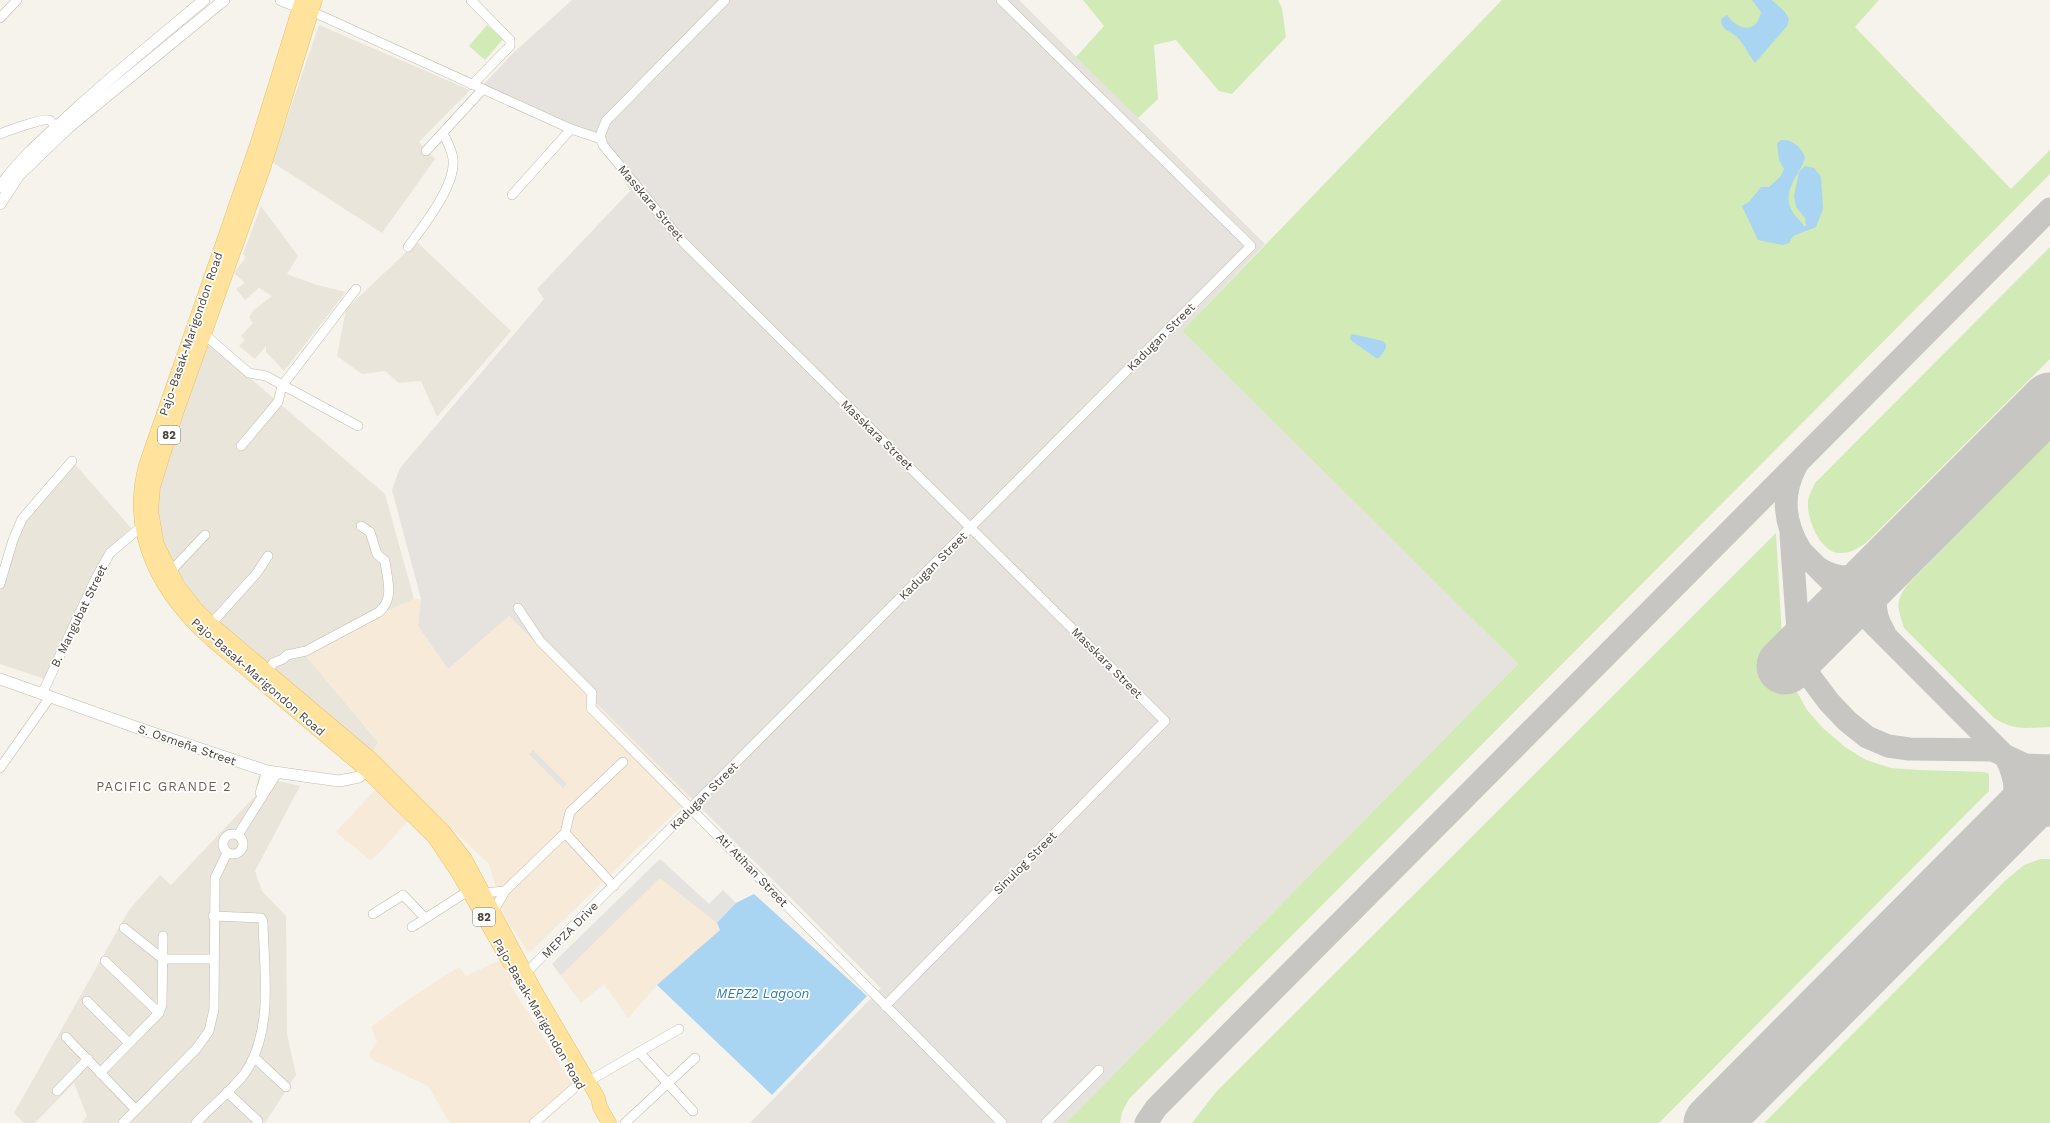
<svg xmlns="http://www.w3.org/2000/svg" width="2050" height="1123" font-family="'Work Sans',sans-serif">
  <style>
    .residential { fill: #eae5da }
    .commercial { fill: #f7ead8 }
    .industrial { fill: #e6e2dd }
    .green { fill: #d2eab5 }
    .parking { fill: #e5e3e0 }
    .water { fill: #a9d4f2 }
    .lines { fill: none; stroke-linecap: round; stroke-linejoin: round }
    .taxiway { stroke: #c8c6c3; stroke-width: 23 }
    .runway { stroke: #c8c6c3; stroke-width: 57 }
    .minor-casing { stroke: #c2bbae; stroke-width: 10 }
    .tertiary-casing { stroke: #c2bbae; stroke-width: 12 }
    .primary-casing { stroke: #e6c16a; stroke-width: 15 }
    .minor { stroke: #fff; stroke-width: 9 }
    .tertiary { stroke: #fff; stroke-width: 11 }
    .primary { stroke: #ffe39c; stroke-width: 14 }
    .labels { text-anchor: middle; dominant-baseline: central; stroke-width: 3.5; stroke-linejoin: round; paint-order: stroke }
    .shield { fill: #fff; stroke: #817c74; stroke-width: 1 }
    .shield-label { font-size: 11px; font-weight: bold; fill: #4b4439 }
    .street-label { font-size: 12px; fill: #4b4439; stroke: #fff }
    .neighbourhood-label { font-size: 13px; letter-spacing: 1px; fill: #6e6250; stroke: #fff }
    .water-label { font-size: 13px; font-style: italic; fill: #2e7ab2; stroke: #fff }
  </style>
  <rect width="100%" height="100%" fill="#f6f3ec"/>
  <g class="residential">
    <path d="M319 25 470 90 419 142 435 159 382 233 272 162Z"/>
    <path d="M261 206 298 256 287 274 317 285 346 292 284 371 266 352V346L255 359 239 346 245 340 241 336 253 323 249 317 254 310 272 296 259 288 245 300 236 289 245 283 234 273 246 257 243 254Z"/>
    <path d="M417 242 511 331 437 417 421 381 399 383 385 371 362 374 337 356 346 309Z"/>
    <path d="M207 341 385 494 414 599 301 650 378 742 372 754 200 605 165 553 157 516 160 490 178 428Z"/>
    <path d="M72 461 131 528 106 551 48 680 0 664V582L22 519Z"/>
    <path d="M258 776 300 786 255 871 262 891 286 916 287 1034 296 1075 265 1123H82L87 1116 74 1083 35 1123H24L14 1113 129 910 160 875 171 885 256 795Z"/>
  </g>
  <g class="commercial">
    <path d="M414 599H421L418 626 448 669 509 616 690 798 529 953 505 917 489 864 372 754 378 742 301 650Z"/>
    <path d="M376 789 409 820 378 854 370 860 336 832Z"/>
    <path d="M660 859 709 904 723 890 736 903 717 923 720 930 657 985 628 1018 604 984 581 1003 552 964Z"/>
    <path d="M502 959 513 980 510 984 572 1084 531 1123H450L428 1086 373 1060 369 1054 377 1041 371 1027 409 999 459 967 466 976Z"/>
  </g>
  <path class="industrial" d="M572 0H1019L1265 244 1182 331 1518 664 1066 1123H750L881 988 509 616 448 669 418 626 421 599 392 490 400 468 544 299 537 289 630 191 598 136 483 85 512 54Z"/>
  <g class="green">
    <path d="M1083 0H1278L1282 8 1286 37 1232 94 1219 91 1176 40 1154 45 1158 99 1138 118 1076 57 1104 26Z"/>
    <path d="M1502 0H1879L1855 27 2011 189 2050 150V174L1129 1099 1122 1112 1120 1123H1066L1518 664 1182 331Z"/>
    <path d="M487 25 503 39 485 60 469 46Z"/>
    <path d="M2050 247V359L1866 543C1858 548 1851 553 1841 553 1822 555 1808 522 1808 506 1807 498 1812 490 1815 483Z"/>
    <path d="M2050 441V727C2027 728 2014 731 1994 718L1904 628C1898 608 1894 602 1908 584Z"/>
    <path d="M1776 533 1783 654 1790 679 1807 710 1823 728 1845 747 1866 760 1891 768 1920 770 1985 772 1989 774V791L1659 1123H1192L1216 1092Z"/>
    <path d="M2040 859H2050V1123H1764L2007 879 2024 865Z"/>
  </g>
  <g class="parking">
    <path d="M533 750 567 784 563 788 529 754Z"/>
    <path d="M660 859 709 904 723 890 736 903 717 923 660 878 561 975 552 964Z"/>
  </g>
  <g class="water">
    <path d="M1752 0H1772L1785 12 1789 19 1787 26 1755 63C1749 55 1744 44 1737 37 1731 31 1721 31 1721 19L1727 15C1738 31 1757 34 1761 12Z"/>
    <path d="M1781 140C1792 139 1802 147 1805 158 1799 177 1779 192 1794 214 1797 218 1801 221 1804 226H1806L1805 218 1796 207 1794 196 1799 172 1805 166 1814 168 1821 177 1823 209 1816 227 1793 236 1789 243 1783 245 1758 240 1742 206 1749 202 1761 187H1769L1781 176 1784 169 1779 160 1777 143Z"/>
    <path d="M1352 334 1383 341 1386 345V348L1379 358H1376L1352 341 1350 338Z"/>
    <path d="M754 894 867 996 772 1095 657 985 720 930 717 923 736 903Z"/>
  </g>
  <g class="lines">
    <g class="taxiway">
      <path d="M1796 466C1781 494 1784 524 1801 551L2005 756C2018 779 2018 800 2008 825"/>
      <path d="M1791 535 1798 631 1802 656 1811 678 1829 702 1847 721 1867 737 1888 746 1909 749 1993 750 2025 765 2050 766"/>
      <path d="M1820 569C1842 583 1867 578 1887 564"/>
      <path d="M1884 632C1870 610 1874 585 1887 564"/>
      <path d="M2008 825 2028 816 2050 815"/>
      <path d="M1146 1123 1156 1108 2050 209"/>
    </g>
    <g class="runway">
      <path d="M1785 666 2050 401"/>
      <path d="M1712 1123 2050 783"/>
    </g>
    <g class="minor-casing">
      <g id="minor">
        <path d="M471 0 510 40V46L472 85"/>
        <path d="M725 0 606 121 600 136 603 145 680 239 1165 721 885 1006"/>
        <path d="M313 12 571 129 601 139"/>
        <path d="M0 18 17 0"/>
        <path d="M0 134C7 131 43 118 49 120 52 121 54 125 56 127"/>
        <path d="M426 151 483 89"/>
        <path d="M512 195 571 129"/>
        <path d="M408 247C423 226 456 186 453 159 452 150 447 141 443 133"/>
        <path d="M204 334 249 373 266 376 358 426"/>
        <path d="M241 446 278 402 282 386 356 289"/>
        <path d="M170 572 205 535"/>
        <path d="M0 584 13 540 22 519 72 461"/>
        <path d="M518 608 540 641 592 693 591 708 1002 1123"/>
        <path d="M211 624 256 574 268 556"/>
        <path d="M268 672 273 663 283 659 287 655 306 651 379 612C395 598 387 580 385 561L377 554 370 532 361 526"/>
        <path d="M42 694 95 580 110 553 141 527"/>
        <path d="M0 768 50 697"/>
        <path d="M260 793 267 771"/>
        <path d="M565 833 614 886"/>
        <circle cx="233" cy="844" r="10"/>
        <path d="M238 835 277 773"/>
        <path d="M482 893 505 891"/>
        <path d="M493 912 505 891 565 833 570 812 623 762"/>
        <path d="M373 914 403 895 425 918"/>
        <path d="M412 927 468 891"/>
        <path d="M124 928 163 959H213"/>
        <path d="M105 961 159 1013"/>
        <path d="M526 973 1251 246 1001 0"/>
        <path d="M87 1001 129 1043"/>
        <path d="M66 1037 135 1109"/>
        <path d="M639 1052 693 1111"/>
        <path d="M254 1057 286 1087"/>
        <path d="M100 1073 159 1013 162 1005 163 936"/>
        <path d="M589 1081 679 1029"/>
        <path d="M57 1091 88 1059"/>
        <path d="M227 1092 258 1121"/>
        <path d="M123 1123 196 1049 209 1031 214 1009 215 878 227 853"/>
        <path d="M196 1123C210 1108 233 1089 245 1073 274 1029 264 972 263 922L261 918 213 916"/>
        <path d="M534 1123 579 1084"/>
        <path d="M625 1123 695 1058"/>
        <path d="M1046 1123 1099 1070"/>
      </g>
    </g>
    <g class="tertiary-casing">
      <g id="tertiary">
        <path d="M281 0 306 10"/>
        <path d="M0 187C21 157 49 134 76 109 118 71 161 36 204 0"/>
        <path d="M0 204 19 175 69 127 224 0"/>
        <path d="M0 679 141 729 267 771 339 781 359 777 372 765"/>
      </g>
    </g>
    <g class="primary-casing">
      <g id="primary">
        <path d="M302 0 258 142 146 465C127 535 161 595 212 640L364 768 435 838 459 874 510 963"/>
        <path d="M315 0 263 169 175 416 153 487 151 511 157 545 178 586 195 608 211 624 372 760 443 831 465 859 534 989 598 1098 600 1107 609 1123"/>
      </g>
    </g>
    <use href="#minor" class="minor"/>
    <use href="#tertiary" class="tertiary"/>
    <use href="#primary" class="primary"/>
  </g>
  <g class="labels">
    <g class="shield">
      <rect x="158" y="426" width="22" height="18" rx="3"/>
      <rect x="473" y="908" width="22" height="18" rx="3"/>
    </g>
    <g class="shield-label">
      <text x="169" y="435">82</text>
      <text x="484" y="917">82</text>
    </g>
    <g class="street-label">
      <text transform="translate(651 203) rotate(50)">Masskara Street</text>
      <text transform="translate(191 334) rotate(-71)">Pajo-Basak-Marigondon Road</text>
      <text transform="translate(1161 337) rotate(-45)">Kadugan Street</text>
      <text transform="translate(877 435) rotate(44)">Masskara Street</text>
      <text transform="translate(933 566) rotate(-45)">Kadugan Street</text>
      <text transform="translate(79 616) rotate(-64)">B. Mangubat Street</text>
      <text transform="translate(1107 663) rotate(45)">Masskara Street</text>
      <text transform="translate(258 677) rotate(41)">Pajo-Basak-Marigondon Road</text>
      <text transform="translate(187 745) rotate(19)">S. Osmeña Street</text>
      <text transform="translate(704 796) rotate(-45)">Kadugan Street</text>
      <text transform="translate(1025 863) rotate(-45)">Sinulog Street</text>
      <text transform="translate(752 870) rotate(46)">Ati Atihan Street</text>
      <text transform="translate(570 930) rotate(-45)">MEPZA Drive</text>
      <text transform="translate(539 1014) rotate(60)">Pajo-Basak-Marigondon Road</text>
    </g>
    <g class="neighbourhood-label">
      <text x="164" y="786">PACIFIC GRANDE 2</text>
    </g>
    <g class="water-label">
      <text x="763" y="993">MEPZ2 Lagoon</text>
    </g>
  </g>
</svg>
